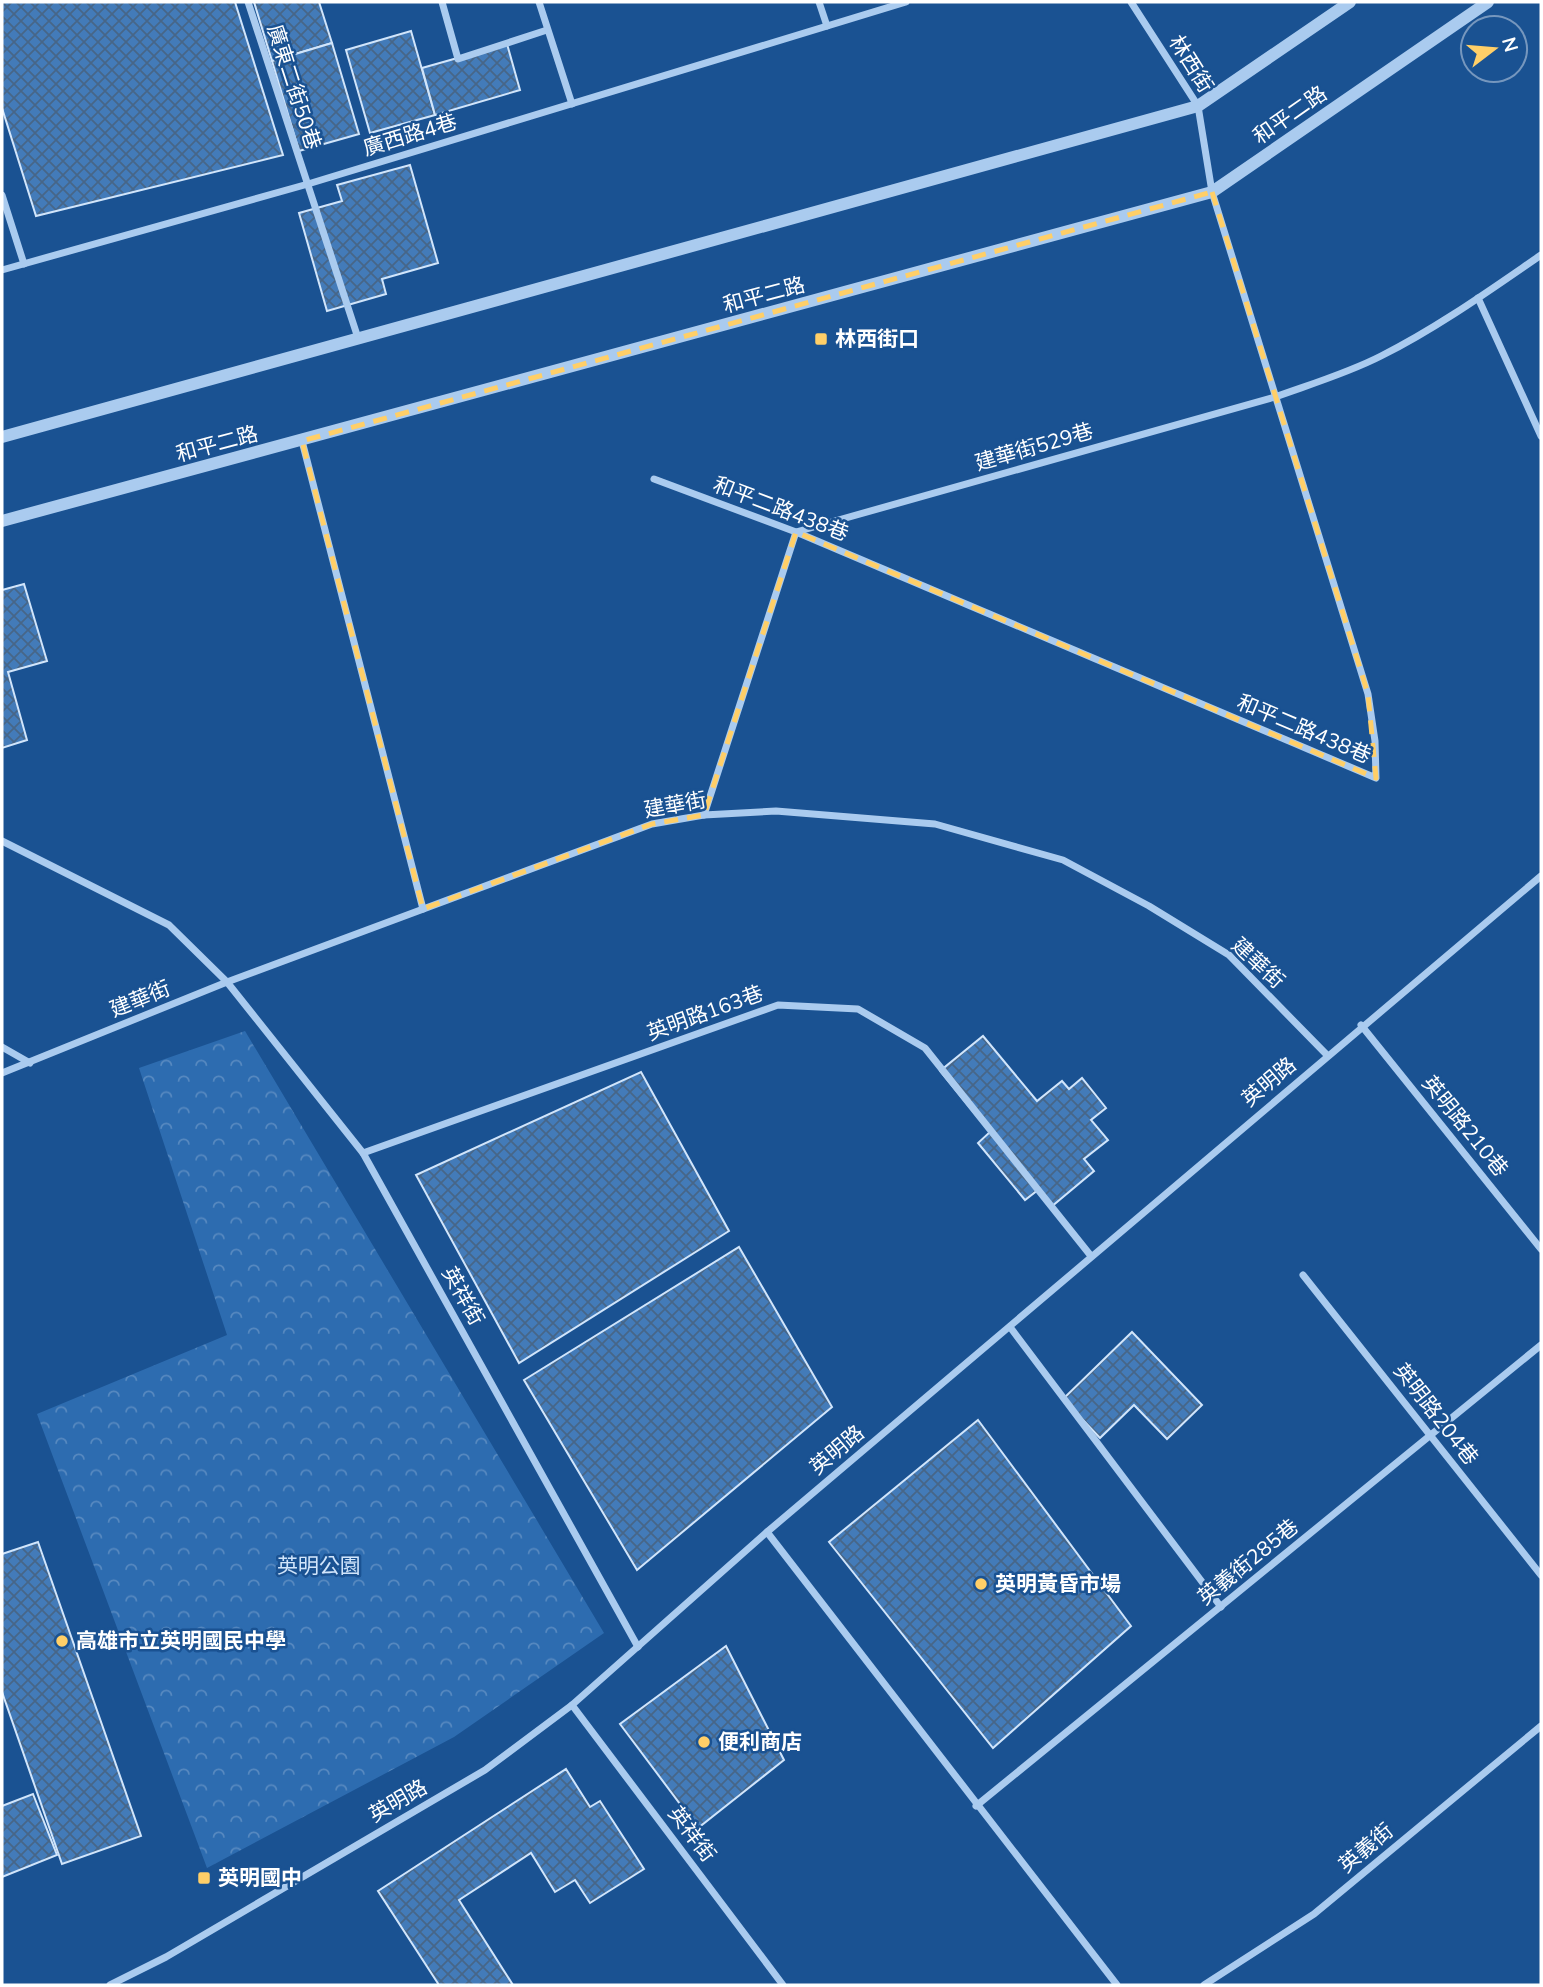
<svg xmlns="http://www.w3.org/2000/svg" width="1543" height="1987" font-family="'Nunito Sans','Noto Sans TC',sans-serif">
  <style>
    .forest { fill: url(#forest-crowns) }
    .building { fill: url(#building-cross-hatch); stroke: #d1e5fb; stroke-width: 2 }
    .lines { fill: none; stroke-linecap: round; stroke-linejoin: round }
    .minor { stroke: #aacbef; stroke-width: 7 }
    .tertiary { stroke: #aacbef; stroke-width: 12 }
    .marked { fill: none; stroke: #ffcf68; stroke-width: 5; stroke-dasharray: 14 9; stroke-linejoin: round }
    .poi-dot { fill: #ffcf68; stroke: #1a5292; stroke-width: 2.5 }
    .labels { text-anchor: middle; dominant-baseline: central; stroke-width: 5; stroke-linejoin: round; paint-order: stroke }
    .street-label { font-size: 21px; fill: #fff; stroke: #1a5292 }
    .poi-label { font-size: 21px; font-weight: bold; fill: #fff; stroke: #1a5292; text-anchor: start }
    .park-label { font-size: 21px; fill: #d1e5fb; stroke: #1a5292 }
  </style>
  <defs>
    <pattern id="forest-crowns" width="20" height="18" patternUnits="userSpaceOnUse" patternTransform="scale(1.75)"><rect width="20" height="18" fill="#2d6cb0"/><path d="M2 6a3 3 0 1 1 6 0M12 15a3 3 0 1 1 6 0" fill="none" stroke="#5789c0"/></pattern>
    <pattern id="building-cross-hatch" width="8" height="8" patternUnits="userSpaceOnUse" patternTransform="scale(1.75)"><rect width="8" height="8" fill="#437bb9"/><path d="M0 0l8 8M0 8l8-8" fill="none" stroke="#476688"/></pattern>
  </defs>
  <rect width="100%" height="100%" fill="#1a5292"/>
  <path class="forest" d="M245 1031 604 1633 454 1737 207 1868 37 1414 227 1335 139 1068Z"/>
  <g class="building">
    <path d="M2 2H235L283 155 36 216 2 108Z"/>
    <path d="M254 2H319L332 43 272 61Z"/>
    <path d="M411 31 435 115 370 133 346 50Z"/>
    <path d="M332 43 359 134 299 151 272 61Z"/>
    <path d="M507 44 520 90 435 115 422 68Z"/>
    <path d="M410 165 438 263 382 279 386 294 327 311 299 213 342 201 337 185Z"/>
    <path d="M24 584 47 661 8 672 27 740 2 748V590Z"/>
    <path d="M983 1036 1037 1101 1062 1081 1069 1089 1082 1078 1106 1108 1091 1120 1108 1140 1084 1159 1094 1171 1051 1207 1038 1190 1025 1200 978 1143 990 1132 940 1071Z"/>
    <path d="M641 1072 729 1231 519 1363 416 1175Z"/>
    <path d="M739 1247 832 1407 637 1570 524 1380Z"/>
    <path d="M1132 1332 1202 1405 1167 1439 1134 1405 1100 1438 1063 1399Z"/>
    <path d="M978 1420 1131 1626 993 1748 829 1542Z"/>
    <path d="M38 1542 141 1836 62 1864 2 1692V1554Z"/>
    <path d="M726 1646 784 1760 698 1828 620 1724Z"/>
    <path d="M566 1769 590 1807 600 1801 644 1869 590 1903 575 1880 555 1892 531 1853 459 1900 513 1985H439L378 1891Z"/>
    <path d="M33 1794 57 1855 2 1877V1806Z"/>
  </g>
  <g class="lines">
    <g class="minor">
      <path d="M248 2 358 338"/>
      <path d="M442 2 458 59 547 30"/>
      <path d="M539 2 572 104"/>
      <path d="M819 2 827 26"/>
      <path d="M2 195 24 264"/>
      <path d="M2 270 308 184 906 2"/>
      <path d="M1478 298 1541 436"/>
      <path d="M302 441 423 909"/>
      <path d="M654 479 796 532 1376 778 1375 741 1368 694 1212 192 1198 106 1131 2"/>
      <path d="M704 815 796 532 1275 397C1311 384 1348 373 1381 356 1437 328 1490 290 1541 255"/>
      <path d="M2 841 169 925 227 982 363 1153 638 1647"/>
      <path d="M1361 1025 1541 1249"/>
      <path d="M2 1047 30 1063"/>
      <path d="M2 1073 227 982 652 824 704 815 776 811 935 824 1063 860 1149 906 1229 955 1327 1055"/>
      <path d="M363 1153 778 1005 858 1009 925 1048 1091 1256"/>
      <path d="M1303 1275 1541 1575"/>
      <path d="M1010 1327 1221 1607"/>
      <path d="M767 1532 1117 1985"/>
      <path d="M572 1705 783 1985"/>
      <path d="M976 1806 1541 1345"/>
      <path d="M110 1985 166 1957 485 1770 572 1705 767 1532 1541 876"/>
      <path d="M1204 1985 1314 1914 1541 1726"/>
    </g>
    <g class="tertiary">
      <path d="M2 437 1198 106 1350 2"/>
      <path d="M2 521 1212 192 1488 2"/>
    </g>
  </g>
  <path class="marked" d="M1212 192 1368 694 1376 778 796 532 704 815 652 824 423 909 302 441Z"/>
  <g class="poi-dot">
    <rect x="814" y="332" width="14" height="14" rx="3.5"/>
    <circle cx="981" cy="1584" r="7"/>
    <circle cx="62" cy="1641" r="7"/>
    <circle cx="704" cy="1742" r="7"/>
    <rect x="197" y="1871" width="14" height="14" rx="3.5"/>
  </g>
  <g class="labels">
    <g class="street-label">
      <text transform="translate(1191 64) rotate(58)">林西街</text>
      <text transform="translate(294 87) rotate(72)">廣東二街50巷</text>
      <text transform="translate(1290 115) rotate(-35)">和平二路</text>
      <text transform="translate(410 135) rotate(-17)">廣西路4巷</text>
      <text transform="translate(764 295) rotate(-15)">和平二路</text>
      <text transform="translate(217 444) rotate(-15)">和平二路</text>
      <text transform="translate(1034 447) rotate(-16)">建華街529巷</text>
      <text transform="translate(781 509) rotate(21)">和平二路438巷</text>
      <text transform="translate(1304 729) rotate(23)">和平二路438巷</text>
      <text transform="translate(675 805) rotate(-10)">建華街</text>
      <text transform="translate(1258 963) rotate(43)">建華街</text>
      <text transform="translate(140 999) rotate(-22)">建華街</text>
      <text transform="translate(705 1013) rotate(-20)">英明路163巷</text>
      <text transform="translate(1269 1082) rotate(-40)">英明路</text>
      <text transform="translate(1465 1126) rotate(51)">英明路210巷</text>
      <text transform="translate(463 1296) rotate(61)">英祥街</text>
      <text transform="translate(1436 1414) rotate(52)">英明路204巷</text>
      <text transform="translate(837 1450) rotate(-40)">英明路</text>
      <text transform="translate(1248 1562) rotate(-39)">英義街285巷</text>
      <text transform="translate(398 1801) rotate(-30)">英明路</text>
      <text transform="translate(692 1834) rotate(53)">英祥街</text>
      <text transform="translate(1366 1848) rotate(-40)">英義街</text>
    </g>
    <g class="poi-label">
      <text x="835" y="339">林西街口</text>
      <text x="995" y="1584">英明黃昏市場</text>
      <text x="76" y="1641">高雄市立英明國民中學</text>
      <text x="718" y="1742">便利商店</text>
      <text x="218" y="1878">英明國中</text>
    </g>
    <g class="park-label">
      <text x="319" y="1566">英明公園</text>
    </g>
  </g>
  <rect width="1543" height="1987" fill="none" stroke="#ffffff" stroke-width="7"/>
  <g transform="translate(1494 49) rotate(74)"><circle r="33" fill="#1a5292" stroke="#7697be" stroke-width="2"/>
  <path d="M0-5L12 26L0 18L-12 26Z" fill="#ffcf68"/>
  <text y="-10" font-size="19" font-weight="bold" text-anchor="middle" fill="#ffffff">N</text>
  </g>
</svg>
